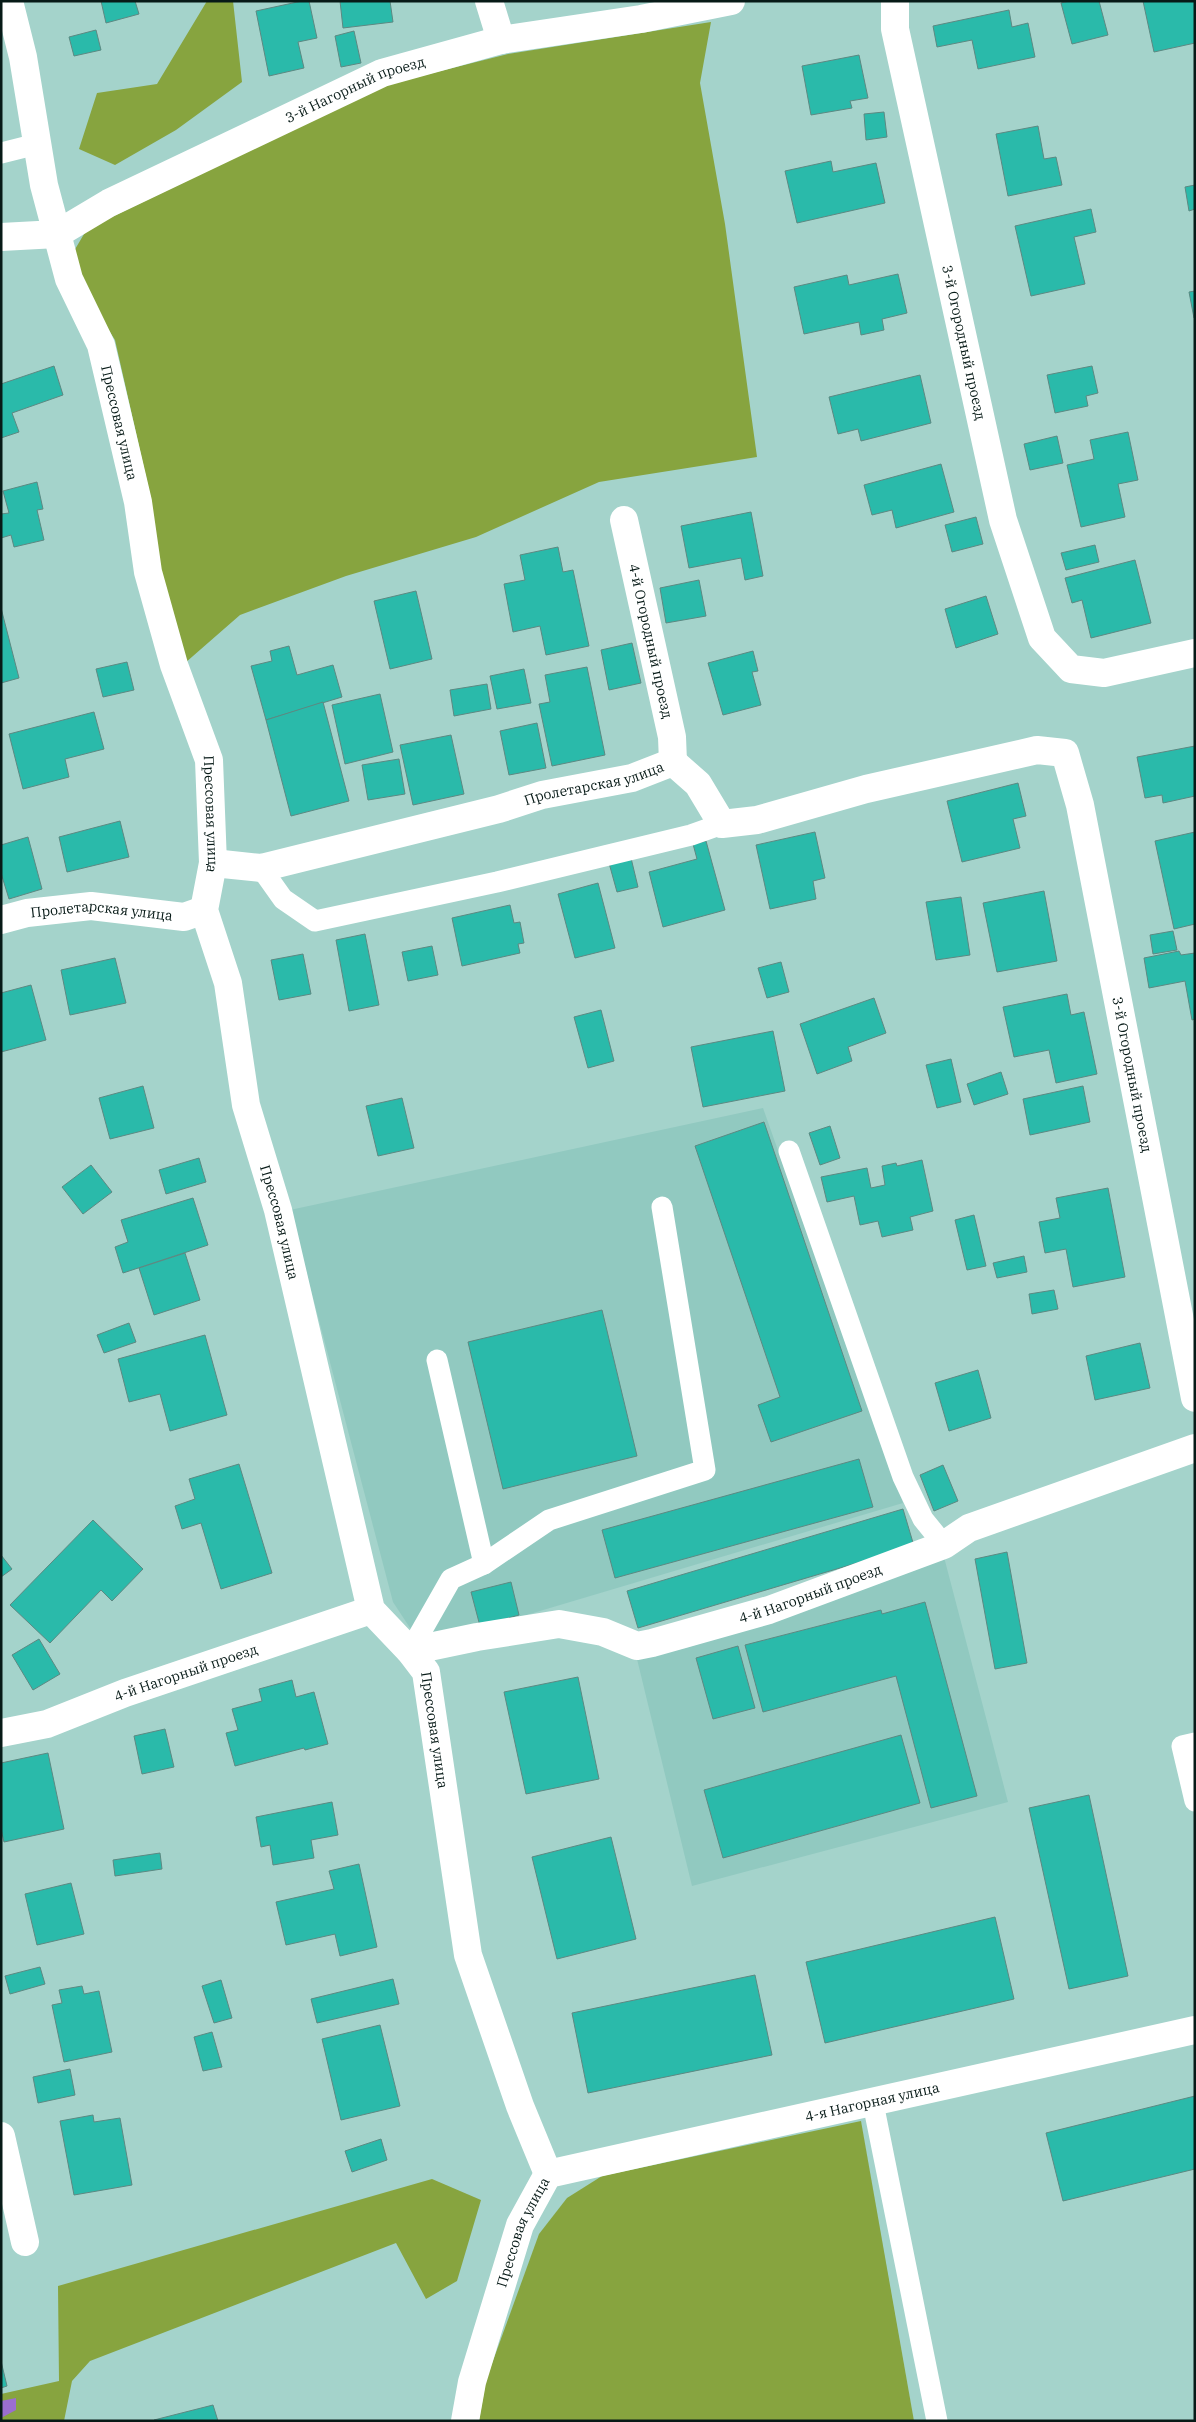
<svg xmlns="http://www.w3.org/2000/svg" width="1196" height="2422" font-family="'IBM Plex Serif',serif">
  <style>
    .built { fill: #91c9c0 }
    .green { fill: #87a43f }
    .water { fill: #9b6ecf }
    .building { fill: #2abaaa; stroke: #5c8982 }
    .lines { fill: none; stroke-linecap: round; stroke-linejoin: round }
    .service { stroke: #fff; stroke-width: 21 }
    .minor { stroke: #fff; stroke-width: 28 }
    .tertiary { stroke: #fff; stroke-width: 28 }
    .labels { text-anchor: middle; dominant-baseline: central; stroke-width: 4; stroke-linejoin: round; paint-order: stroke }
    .street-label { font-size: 14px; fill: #071a17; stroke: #d7eeea }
  </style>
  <rect width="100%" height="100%" fill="#a4d3cb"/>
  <g class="built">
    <path d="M763 1108 903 1503 469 1632 435 1637 412 1631 393 1602 290 1210Z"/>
    <path d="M944 1557 1008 1802 692 1886 637 1659 686 1648 772 1620Z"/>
  </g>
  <g class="green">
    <path d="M207 1H233L242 82 176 130 115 165 79 149 97 93 157 84Z"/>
    <path d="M711 22 700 83 725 224 757 457 599 482 476 537 346 576 240 615 185 663 158 572 151 499 115 340 78 281 74 251 87 229 385 85 508 54Z"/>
    <path d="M861 2121 914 2421H479L486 2380 539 2234 567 2198 602 2176Z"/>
    <path d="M432 2179 481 2200 457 2281 426 2299 396 2243 90 2361 72 2381 64 2421H1V2394L59 2381 58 2286Z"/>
  </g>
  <path class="water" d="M16 2398V2410L1 2418V2401Z"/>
  <g class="building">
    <path d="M101 1H135L139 14 106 23Z"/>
    <path d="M302 1H309L317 38 298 42 304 68 269 76 256 11Z"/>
    <path d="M340 1H390L393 22 343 28Z"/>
    <path d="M1069 1H1099L1108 35 1072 44 1061 3Z"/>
    <path d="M1143 1H1195V43L1154 52Z"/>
    <path d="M1009 10 1012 27 1028 23 1035 57 978 69 972 40 937 47 933 26Z"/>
    <path d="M96 30 101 50 74 56 69 37Z"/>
    <path d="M354 31 361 63 341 67 335 36Z"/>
    <path d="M859 55 868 98 850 101 852 108 811 115 802 66Z"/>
    <path d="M884 112 887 137 866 140 864 114Z"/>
    <path d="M1038 126 1044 159 1056 157 1062 185 1008 196 996 134Z"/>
    <path d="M831 161 833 172 876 163 885 203 797 223 785 171Z"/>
    <path d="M1195 185V209L1189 211 1185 187Z"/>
    <path d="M1091 209 1096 232 1074 237 1085 284 1031 296 1015 226Z"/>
    <path d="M898 274 907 313 882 319 884 330 861 335 859 322 804 334 794 287 847 275 849 285Z"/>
    <path d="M1195 291V318H1194L1189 292Z"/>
    <path d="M54 366 63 395 12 413 19 432 1 438V384Z"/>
    <path d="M1092 366 1098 393 1086 396 1088 406 1055 413 1047 375Z"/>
    <path d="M920 375 931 423 861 441 858 429 838 434 829 397Z"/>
    <path d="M1128 432 1138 480 1118 484 1125 517 1081 527 1067 465 1094 459 1090 440Z"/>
    <path d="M1057 436 1063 463 1030 470 1024 444Z"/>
    <path d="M941 464 954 512 896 528 892 510 872 515 864 485Z"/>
    <path d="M37 482 43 509 37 510 44 540 14 547 11 535 1 538V514L9 513 3 491Z"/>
    <path d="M751 512 763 576 745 580 741 558 689 568 681 526Z"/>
    <path d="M976 517 983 544 952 552 945 525Z"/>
    <path d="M1095 545 1099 562 1066 570 1061 553Z"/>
    <path d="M558 547 563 572 573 570 589 646 546 655 540 626 513 632 504 584 525 580 520 555Z"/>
    <path d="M1135 560 1151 623 1091 638 1082 600 1072 603 1065 578Z"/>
    <path d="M699 580 706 616 666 623 660 588Z"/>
    <path d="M416 591 432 659 390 669 374 601Z"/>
    <path d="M986 596 998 634 956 648 945 609Z"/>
    <path d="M1 608 19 678 1 683Z"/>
    <path d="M632 643 641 683 609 690 601 650Z"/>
    <path d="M289 646 297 675 333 665 342 697 266 720 251 666 272 661 270 651Z"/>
    <path d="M753 651 758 671 752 672 761 705 723 715 708 663Z"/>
    <path d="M127 662 134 690 103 697 96 669Z"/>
    <path d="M587 667 605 755 552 766 539 704 550 702 545 675Z"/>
    <path d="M524 669 531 703 497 709 490 676Z"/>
    <path d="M487 684 491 709 454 716 450 690Z"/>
    <path d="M380 694 393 752 345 764 332 705Z"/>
    <path d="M323 702 349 801 291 816 266 720Z"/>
    <path d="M94 712 104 749 65 759 69 777 23 789 9 734Z"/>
    <path d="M537 723 546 768 509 775 500 731Z"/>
    <path d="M451 735 464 794 413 805 400 745Z"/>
    <path d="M1195 746V796L1163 803 1162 795 1145 798 1137 757Z"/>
    <path d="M399 759 405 794 368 800 362 765Z"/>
    <path d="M1018 783 1026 816 1013 819 1020 848 962 862 947 801Z"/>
    <path d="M120 821 129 857 67 872 59 837Z"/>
    <path d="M815 832 825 878 813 881 816 899 770 909 756 845Z"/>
    <path d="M1195 832V924L1174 929 1155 841Z"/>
    <path d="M28 837 42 889 9 899 1 873V845Z"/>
    <path d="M706 841 725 910 663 927 649 872 697 859 693 844Z"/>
    <path d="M631 858 638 887 617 892 609 863Z"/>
    <path d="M598 883 615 948 575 958 558 894Z"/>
    <path d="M1044 891 1057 961 997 972 983 903Z"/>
    <path d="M961 897 970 955 936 960 926 902Z"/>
    <path d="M510 905 514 923 520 922 524 943 518 944 520 953 462 966 452 918Z"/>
    <path d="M1173 931 1177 950 1153 954 1150 935Z"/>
    <path d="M365 934 379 1005 349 1011 336 940Z"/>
    <path d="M432 946 438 975 408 981 402 952Z"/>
    <path d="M1179 951 1181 955 1195 953V1019L1192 1020 1185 981 1149 988 1144 958Z"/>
    <path d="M303 954 311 994 279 1000 271 960Z"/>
    <path d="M115 958 126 1003 70 1015 61 970Z"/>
    <path d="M781 962 789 992 767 998 758 968Z"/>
    <path d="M31 985 46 1040 1 1052V993Z"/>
    <path d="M1067 994 1071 1015 1084 1012 1097 1074 1056 1083 1049 1050 1014 1057 1003 1007Z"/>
    <path d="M874 998 886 1033 848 1047 852 1061 817 1074 800 1024Z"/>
    <path d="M601 1010 614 1061 588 1068 574 1017Z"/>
    <path d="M773 1031 785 1091 703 1107 691 1047Z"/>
    <path d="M951 1059 961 1102 937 1108 926 1065Z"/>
    <path d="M1001 1072 1008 1094 974 1105 967 1084Z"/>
    <path d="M143 1086 154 1128 110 1139 99 1098Z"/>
    <path d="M1083 1086 1090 1122 1030 1135 1023 1099Z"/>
    <path d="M402 1098 414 1148 378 1156 366 1106Z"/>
    <path d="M764 1122 862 1411 771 1442 758 1405 780 1397 695 1146Z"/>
    <path d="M830 1126 840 1158 820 1165 809 1133Z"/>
    <path d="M199 1158 206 1182 166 1194 159 1170Z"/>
    <path d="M922 1160 933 1211 910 1217 913 1230 882 1237 878 1221 860 1225 854 1196 827 1202 821 1177 867 1168 871 1188 885 1185 882 1166 896 1163 897 1166Z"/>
    <path d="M91 1165 112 1192 83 1214 62 1187Z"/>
    <path d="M1108 1188 1125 1277 1073 1287 1066 1249 1045 1253 1039 1222 1060 1218 1056 1198Z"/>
    <path d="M193 1198 208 1245 123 1273 115 1247 128 1242 121 1220Z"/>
    <path d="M974 1215 986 1266 967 1270 955 1220Z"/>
    <path d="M185 1253 200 1300 154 1315 139 1268Z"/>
    <path d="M1024 1256 1027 1272 997 1278 993 1263Z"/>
    <path d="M1054 1290 1058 1309 1032 1314 1029 1294Z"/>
    <path d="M602 1310 637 1456 503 1489 468 1342Z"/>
    <path d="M129 1323 136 1342 104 1353 97 1335Z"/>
    <path d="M205 1335 227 1415 170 1431 160 1394 129 1402 118 1359Z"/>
    <path d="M1140 1343 1150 1388 1095 1400 1086 1356Z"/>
    <path d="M978 1370 991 1418 949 1431 935 1383Z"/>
    <path d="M859 1459 873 1507 615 1578 602 1530Z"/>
    <path d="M239 1464 272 1573 221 1589 201 1523 182 1529 175 1506 195 1499 189 1479Z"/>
    <path d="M943 1465 958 1501 934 1511 920 1475Z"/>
    <path d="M903 1509 914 1546 638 1628 627 1591Z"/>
    <path d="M93 1520 143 1569 112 1601 101 1590 50 1643 10 1605Z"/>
    <path d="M1007 1552 1027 1663 995 1669 975 1559Z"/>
    <path d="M1 1555 12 1569 1 1577Z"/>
    <path d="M511 1582 519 1615 480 1626 471 1592Z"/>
    <path d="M925 1602 977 1796 931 1808 896 1676 763 1712 745 1645 881 1610 882 1614Z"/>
    <path d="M39 1639 60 1674 33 1690 12 1655Z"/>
    <path d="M738 1646 755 1708 713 1719 696 1658Z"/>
    <path d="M578 1677 599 1779 526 1794 504 1692Z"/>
    <path d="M292 1680 296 1697 314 1692 328 1744 305 1750 304 1748 235 1766 226 1733 238 1730 232 1709 262 1701 259 1689Z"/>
    <path d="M165 1729 174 1767 142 1774 134 1736Z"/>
    <path d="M901 1735 920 1803 723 1858 704 1790Z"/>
    <path d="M48 1753 64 1829 4 1842 1 1829V1763Z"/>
    <path d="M1089 1795 1128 1976 1069 1989 1029 1808Z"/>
    <path d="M332 1802 338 1835 311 1840 314 1858 273 1865 270 1845 261 1847 256 1817Z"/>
    <path d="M611 1837 636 1939 557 1959 532 1857Z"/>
    <path d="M160 1853 162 1869 115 1876 113 1860Z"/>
    <path d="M359 1864 377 1947 340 1956 335 1934 286 1945 276 1902 334 1889 329 1871Z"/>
    <path d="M71 1883 84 1934 37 1945 25 1894Z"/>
    <path d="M995 1917 1014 1999 825 2043 806 1962Z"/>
    <path d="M40 1967 45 1984 10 1994 5 1976Z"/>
    <path d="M755 1975 772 2055 588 2093 572 2013Z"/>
    <path d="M393 1979 399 2004 317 2023 311 1999Z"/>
    <path d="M221 1980 232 2018 214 2023 202 1986Z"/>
    <path d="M82 1986 84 1994 99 1991 112 2052 64 2062 52 2005 62 2003 59 1990Z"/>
    <path d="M380 2025 400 2106 341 2120 322 2039Z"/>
    <path d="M212 2032 222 2067 203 2071 194 2037Z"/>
    <path d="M70 2069 75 2095 38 2103 33 2077Z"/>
    <path d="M1195 2096V2169L1063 2201 1046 2133Z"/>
    <path d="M93 2115 94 2122 120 2118 132 2185 74 2195 60 2121Z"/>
    <path d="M381 2139 387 2160 352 2172 345 2151Z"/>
    <path d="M1 2361 7 2386 1 2388Z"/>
    <path d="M213 2405 218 2421H154V2420Z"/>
  </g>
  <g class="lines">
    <g class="service">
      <path d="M1 153 37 144"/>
      <path d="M261 868 283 899 315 921 497 882 691 835 722 824"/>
      <path d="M789 1151 903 1477 923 1519 944 1545"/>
      <path d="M437 1360 484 1564"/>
      <path d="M410 1651 451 1579 484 1564 549 1520 705 1470 662 1207"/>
      <path d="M1195 1743 1182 1746 1195 1801"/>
      <path d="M873 2103 937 2421"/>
    </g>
    <g class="minor">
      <path id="s1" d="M9 1 23 57 44 185 69 279 101 345 138 502 148 572 174 665 209 760 213 863 204 910 228 983 246 1105 278 1210 371 1610 410 1651 426 1672 468 1955 520 2106 548 2174"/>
      <path d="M489 1 501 40"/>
      <path id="s2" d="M895 1V29L1003 520 1042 638 1071 669 1104 673 1195 653"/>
      <path id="s3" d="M1 237 57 234 109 203 382 73 501 40 641 19 731 1"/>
      <path id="s4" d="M624 520 672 737 673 762"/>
      <path id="s5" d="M213 863 261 868 499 809 542 795 632 778 673 762 698 784 722 824 757 820 866 789 1037 750 1065 753 1080 805 1195 1398"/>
      <path id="s6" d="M1 920 27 913 91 906 184 917 204 910"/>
      <path id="s7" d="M410 1651 477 1637 559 1624 603 1632 637 1646 652 1643 769 1610 944 1545 969 1528 1195 1448"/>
      <path id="s8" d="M1 1733 47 1724 125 1693 371 1610"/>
      <path d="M1 2136 25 2242"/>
    </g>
    <path class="tertiary" id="s9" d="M465 2421 472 2382 520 2225 548 2174 1195 2030"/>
  </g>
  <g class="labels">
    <g class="street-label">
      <text stroke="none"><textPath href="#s3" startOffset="388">3-й Нагорный проезд</textPath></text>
      <text stroke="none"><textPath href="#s2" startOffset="349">3-й Огородный проезд</textPath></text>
      <text stroke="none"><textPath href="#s1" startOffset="438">Прессовая улица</textPath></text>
      <text stroke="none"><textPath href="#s4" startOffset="124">4-й Огородный проезд</textPath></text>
      <text stroke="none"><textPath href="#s5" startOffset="392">Пролетарская улица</textPath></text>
      <text stroke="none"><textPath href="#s1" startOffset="842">Прессовая улица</textPath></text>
      <text stroke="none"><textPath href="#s6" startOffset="102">Пролетарская улица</textPath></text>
      <text stroke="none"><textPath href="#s5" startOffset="1235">3-й Огородный проезд</textPath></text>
      <text stroke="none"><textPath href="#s1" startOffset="1261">Прессовая улица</textPath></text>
      <text stroke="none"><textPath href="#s7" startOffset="414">4-й Нагорный проезд</textPath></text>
      <text stroke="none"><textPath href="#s8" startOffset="195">4-й Нагорный проезд</textPath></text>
      <text stroke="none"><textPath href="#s1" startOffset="1801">Прессовая улица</textPath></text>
      <text stroke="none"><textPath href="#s9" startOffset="594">4-я Нагорная улица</textPath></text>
      <text stroke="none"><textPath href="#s9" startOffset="198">Прессовая улица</textPath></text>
    </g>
  </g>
  <rect width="1196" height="2422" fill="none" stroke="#071a17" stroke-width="5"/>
</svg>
